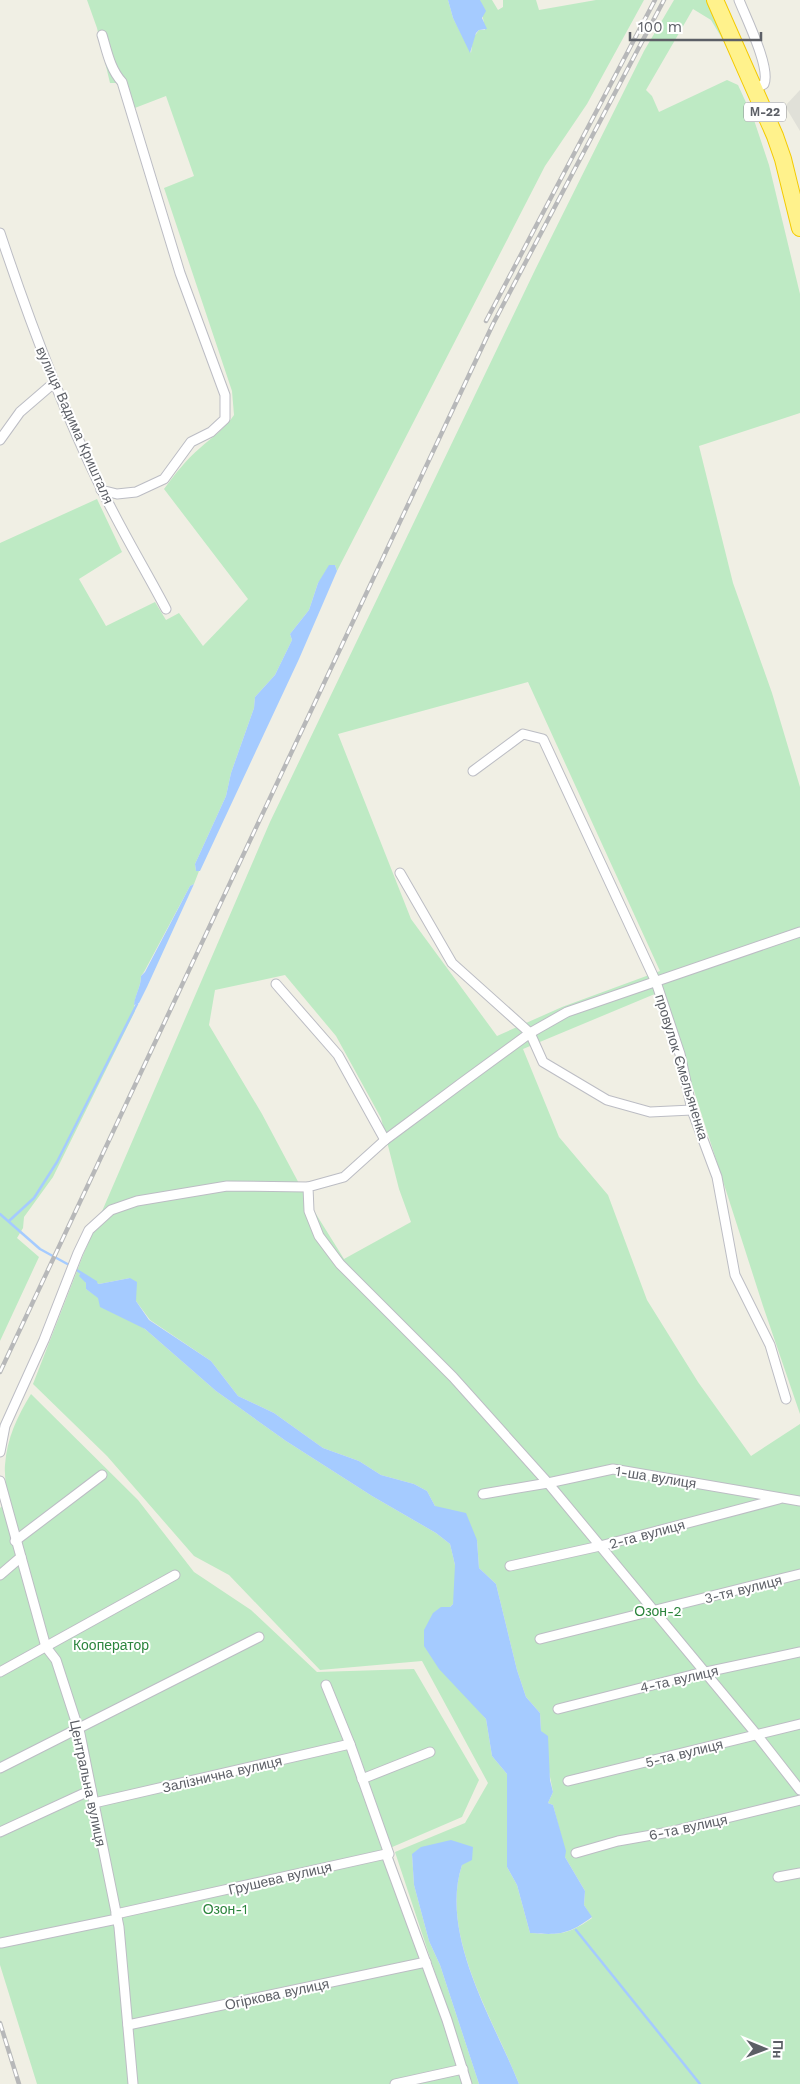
<svg xmlns="http://www.w3.org/2000/svg" width="800" height="2084" font-family="'Work Sans',sans-serif">
  <style>
    .industrial { fill: #e0e0d8 }
    .green { fill: #beeac4; fill-rule: evenodd }
    .water { fill: #a5cbff }
    .lines { fill: none; stroke-linecap: round; stroke-linejoin: round }
    .stream { stroke: #a5cbff; stroke-width: 2.5 }
    .street-casing { stroke: #bcbdc4; stroke-width: 11 }
    .highway-casing { stroke: #f4ca00; stroke-width: 18 }
    .street { stroke: #fff; stroke-width: 9 }
    .highway { stroke: #fff28c; stroke-width: 16 }
    .rail-casing { stroke: #b7b8b9; stroke-width: 4.5 }
    .rail { stroke: #fff; stroke-width: 2.5; stroke-dasharray: 8; stroke-linecap: butt }
    .labels { text-anchor: middle; dominant-baseline: central; stroke-width: 4; stroke-linejoin: round; paint-order: stroke }
    .shield { fill: #fff; stroke: #8d8f94; stroke-width: 1 }
    .shield-label { font-size: 12px; font-weight: bold; fill: #5c5f66 }
    .street-label { font-size: 14px; fill: #5c5f66; stroke: #fff }
    .park-label { font-size: 14px; fill: #2c853d; stroke: #fff }
  </style>
  <rect width="100%" height="100%" fill="#f0efe4"/>
  <path class="industrial" d="M800 90V131L785 106Z"/>
  <g class="green">
    <path d="M87 0H448L453 18 471 53 473 38 479 30H485L480 0H492L498 10 503 7V0H536L539 10 596 0H644L587 104 545 166 337 571 335 565 318 583 309 610 290 634 292 640 275 675 255 697 254 708 231 773 226 796 195 864 196 871H199L194 884 190 886 144 972 141 976C141 989 132 998 135 1011L53 1177 24 1217 23 1228 17 1238 39 1257 0 1341V543L97 499 122 552 79 579 106 626 155 602 166 620 179 613 203 646 248 599 164 489C175 474 186 460 200 448 212 437 225 429 234 415L232 391 164 188 194 176 166 96 127 111 119 83H110L97 28Z"/>
    <path d="M674 0H707L738 65 711 20 693 9 646 90 652 96 659 112 727 80 738 85 754 120 769 165 800 294V413L699 446 733 583 772 693 800 787V1414L763 1306 662 991 523 1049 559 1137 608 1195 647 1300 698 1382 751 1456 800 1424V2084H519C494 2020 439 1935 462 1865L412 1854 414 1885 429 1941 440 1965 479 2084H472L395 1852 465 1823 488 1783 422 1661 320 1670 229 1575 194 1556 107 1456 33 1384 84 1253 270 822 535 270 644 51ZM528 682 660 971 562 1007 497 1036 411 919 338 734ZM285 975 336 1036 381 1118 399 1189 411 1222 344 1259 311 1206 262 1114 209 1025 215 990ZM81 1273 99 1284 130 1278 136 1301 150 1320 211 1361 238 1396 274 1413 323 1448 359 1461 381 1475 414 1484 427 1491 435 1506 477 1540 479 1568 496 1584 517 1670 526 1697 540 1713 541 1731 553 1792 548 1803 553 1805 565 1851V1857L585 1891 584 1905 592 1918C568 1935 559 1935 530 1933L517 1885 507 1867V1774L492 1756 486 1719 460 1689 450 1607 453 1604 455 1593V1565L450 1544 436 1533 372 1496 286 1441 216 1391 145 1329 86 1289V1283Z"/>
    <path d="M31 1394 138 1500 194 1572 251 1610 317 1672 414 1669 479 1780 462 1817 390 1848 466 2084H37L0 1965V1508L8 1501C7 1489 4 1476 5 1465 7 1438 17 1417 31 1394Z"/>
  </g>
  <g class="water">
    <path d="M448 0H480L486 11 482 18 487 29 479 30 476 33 470 53 453 18Z"/>
    <path d="M329 565H335L337 571 299 659 200 871H196L195 864 226 796 231 773 254 708 255 697 275 675 292 640 290 634 309 610 318 583Z"/>
    <path d="M194 884 147 987 139 1003 134 1005C135 994 141 987 141 976L145 972 190 886Z"/>
    <path d="M81 1273 99 1284 130 1278 137 1282 136 1301 149 1320 211 1361 238 1396 274 1413 323 1448 359 1461 381 1475 414 1484 427 1491 435 1506 466 1513 477 1540 479 1568 496 1584 517 1670 526 1697 540 1713 541 1731 548 1736 550 1780 553 1792 548 1803 553 1805 566 1851 565 1857 585 1891 584 1905 592 1917C568 1935 559 1935 530 1933L517 1885 507 1867V1774L492 1756 486 1719 439 1669 424 1646V1630L433 1613 441 1607H450L453 1604 455 1565 450 1544 436 1533 372 1496 286 1441 216 1391 145 1329 100 1307 98 1298 86 1289V1283L79 1276Z"/>
    <path d="M451 1840 473 1847 472 1860 462 1865C439 1935 494 2021 519 2084H479L440 1965 429 1941 414 1885 412 1854 421 1847Z"/>
  </g>
  <g class="lines">
    <g class="stream">
      <path d="M0 1214 40 1249 71 1266"/>
      <path d="M9 1221 34 1198 57 1162 137 1004"/>
      <path d="M75 1269 96 1282"/>
      <path d="M576 1930 700 2084"/>
    </g>
    <g class="street-casing">
      <g id="street">
        <path d="M739 0C746 18 771 68 764 84L755 89"/>
        <path d="M0 233C29 320 61 406 101 488 121 530 145 569 166 609"/>
        <path d="M0 440 20 412 49 387 55 385"/>
        <path d="M101 490 117 494 136 492 164 479 191 442 211 432 225 419V395L180 273 122 82C110 69 107 51 102 35"/>
        <path d="M473 771 523 734 543 739 656 982 680 1054 692 1110 717 1177 735 1275 770 1345 786 1399"/>
        <path d="M400 873 452 963 530 1033 543 1062 607 1100 650 1112 692 1110"/>
        <path d="M800 932 567 1012 530 1033 463 1082 385 1140 344 1177 308 1187 309 1211 319 1236 340 1264 453 1377 548 1483 757 1735 800 1790"/>
        <path d="M276 984 338 1055 385 1140"/>
        <path d="M0 1452 5 1426 44 1340 78 1253 89 1230 111 1210 137 1201 227 1186 308 1187"/>
        <path d="M0 1481 46 1647 56 1660 80 1734 119 1927 133 2084"/>
        <path d="M483 1494 548 1483 613 1469 800 1501"/>
        <path d="M15 1541 102 1475"/>
        <path d="M510 1566 600 1546 779 1499"/>
        <path d="M0 1575 21 1557"/>
        <path d="M540 1639 800 1574"/>
        <path d="M0 1672 175 1575"/>
        <path d="M326 1685 350 1744 389 1854H386L447 2020 467 2084"/>
        <path d="M558 1709 692 1675 800 1652"/>
        <path d="M0 1768 259 1637"/>
        <path d="M362 1779 430 1752"/>
        <path d="M568 1781 800 1724"/>
        <path d="M94 1803 350 1744"/>
        <path d="M0 1832 91 1790"/>
        <path d="M576 1853 618 1841 669 1832 800 1800"/>
        <path d="M778 1877 800 1873"/>
        <path d="M116 1914 386 1854"/>
        <path d="M1 1943 117 1919"/>
        <path d="M128 2025 426 1962"/>
        <path d="M395 2084 463 2069"/>
      </g>
    </g>
    <g class="highway-casing">
      <path id="highway" d="M715 0 775 136 783 159 800 228"/>
    </g>
    <use href="#street" class="street"/>
    <use href="#highway" class="highway"/>
    <g class="rail-casing">
      <g id="rail">
        <path d="M486 321 655 0"/>
        <path d="M0 1372 493 324 664 0"/>
        <path d="M0 2023 19 2084"/>
      </g>
    </g>
    <use href="#rail" class="rail"/>
  </g>
  <g class="labels">
    <rect class="shield" x="744" y="102.5" width="42" height="19" rx="4"/>
    <g class="shield-label">
      <text x="765" y="112">М-22</text>
    </g>
    <g class="street-label">
      <text transform="translate(75 425) rotate(66)">вулиця Вадима Кришталя</text>
      <text transform="translate(682 1067) rotate(73)">провулок Ємельяненка</text>
      <text transform="translate(656 1477) rotate(9)">1-ша вулиця</text>
      <text transform="translate(647 1534) rotate(-15)">2-га вулиця</text>
      <text transform="translate(743 1589) rotate(-14)">3-тя вулиця</text>
      <text transform="translate(679 1679) rotate(-13)">4-та вулиця</text>
      <text transform="translate(684 1753) rotate(-14)">5-та вулиця</text>
      <text transform="translate(222 1774) rotate(-13)">Залізнична вулиця</text>
      <text transform="translate(88 1783) rotate(78)">Центральна вулиця</text>
      <text transform="translate(688 1827) rotate(-12)">6-та вулиця</text>
      <text transform="translate(280 1878) rotate(-13)">Грушева вулиця</text>
      <text transform="translate(277 1994) rotate(-12)">Огіркова вулиця</text>
    </g>
    <g class="park-label">
      <text x="658" y="1611">Озон-2</text>
      <text x="111" y="1645">Кооператор</text>
      <text x="225" y="1909">Озон-1</text>
    </g>
  </g>
  <g transform="translate(765 2049) rotate(91)" stroke="#ffffff" stroke-width="4" paint-order="stroke">
  <path d="M0-4L9 19L0 12L-9 19Z" fill="#5c5f66"/>
  <text y="-8" font-size="14" font-weight="bold" text-anchor="middle" fill="#5c5f66">Пн</text>
  </g>
  <path d="M630 32v8h131v-8" fill="none" stroke="#5c5f66" stroke-width="2.5"/>
  <text x="638" y="32" font-size="15" fill="#5c5f66" stroke="#ffffff" stroke-width="4" paint-order="stroke">100 m</text>
</svg>
